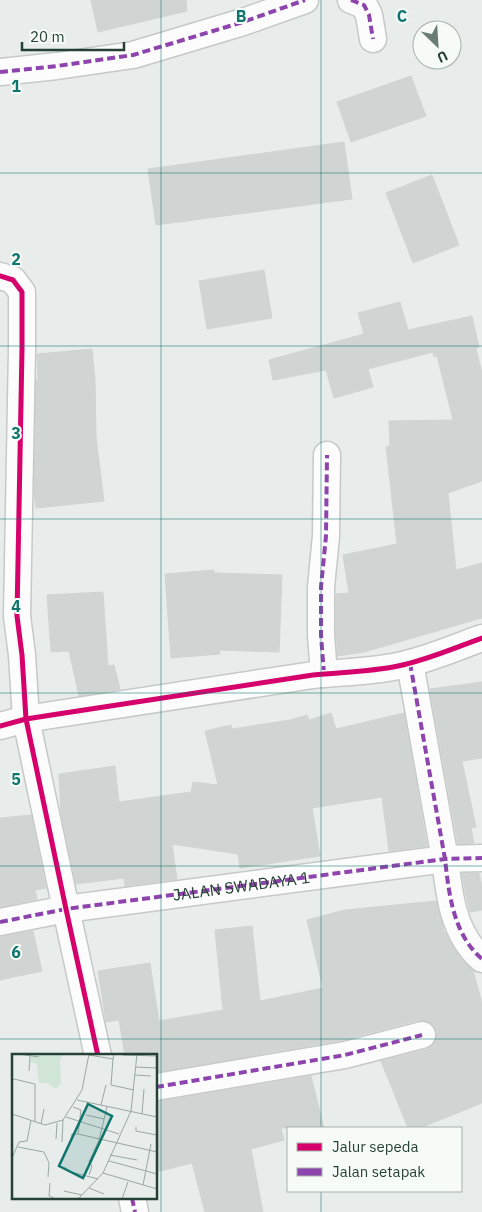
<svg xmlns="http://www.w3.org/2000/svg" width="482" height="1212" font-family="'IBM Plex Sans',sans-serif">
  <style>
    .building { fill: #d0d5d3; stroke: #d0d5d3 }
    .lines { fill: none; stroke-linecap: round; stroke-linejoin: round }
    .minor-casing { stroke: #c5c9c7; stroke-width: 29 }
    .minor { stroke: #fcfcfc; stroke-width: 26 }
    .quiet { stroke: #8e44ad; stroke-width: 4; stroke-dasharray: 8 4; stroke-linecap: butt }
    .cycleway-casing { stroke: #f7fbf8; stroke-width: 8 }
    .cycleway { stroke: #d6006c; stroke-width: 5 }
    .grid { fill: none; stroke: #0f766e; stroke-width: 1; stroke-opacity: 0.55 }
    .labels { text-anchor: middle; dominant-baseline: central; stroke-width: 4; stroke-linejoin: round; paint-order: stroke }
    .street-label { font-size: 16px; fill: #254136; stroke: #f7fbf8 }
    .inset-road { fill: none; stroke: #9aa8a2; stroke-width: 1 }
    .view { fill: #0f766e; fill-opacity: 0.15; stroke: #0f766e; stroke-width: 2.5 }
    .inset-edge { fill: none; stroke: #254136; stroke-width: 2.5 }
    .grid-label { font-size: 16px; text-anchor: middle; font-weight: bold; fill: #0f766e; stroke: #f7fbf8; stroke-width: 4; stroke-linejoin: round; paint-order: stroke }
  </style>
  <rect width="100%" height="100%" fill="#e8ecea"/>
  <g class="building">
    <path d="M91 0H186L187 11 98 32Z"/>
    <path d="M411 76 426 116 351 142 337 102Z"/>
    <path d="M344 142 352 199 156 225 148 169Z"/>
    <path d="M432 175 459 245 413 263 386 193Z"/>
    <path d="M264 270 272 318 207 329 199 281Z"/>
    <path d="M400 302 408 330 472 316 479 347 476 348 482 374V481L448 493 456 570 482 563V618L364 652 338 656 336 634V594L349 593 343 555 397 544 386 447 390 446 389 421 453 420 437 356 434 357 433 352 368 369 373 387 334 398 326 370 273 380 269 360 364 334 358 313Z"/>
    <path d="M92 349 95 380 96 437 104 501 36 508 34 493 36 380H38L37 354Z"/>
    <path d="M214 570V573L282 575 279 652 219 650 220 654 171 658 165 574Z"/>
    <path d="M103 592 108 666 114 665 120 689 79 696 69 651 51 652 47 595Z"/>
    <path d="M482 682V758L462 761 476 827 471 828 474 843 458 844 430 689Z"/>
    <path d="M331 713 336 729 404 713 427 846 389 851 382 797 312 808 320 856 240 868 238 854 172 844 177 879 125 886 124 878 76 884 61 813 59 774 115 766 119 802 191 792 193 782 218 785 205 731 231 725 232 729 290 720 307 715 309 720Z"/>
    <path d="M31 815 46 888 35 890 37 899 0 907V818Z"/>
    <path d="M479 873 482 887V910L470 912 466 896 462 874Z"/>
    <path d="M436 901 444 931 451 944 461 959 473 970 482 1003V1103L420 1128H408L381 1061 426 1050 432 1046 436 1039 437 1032 433 1025 426 1021 418 1020 342 1040 156 1072V1056H125L119 1020 106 1022 98 971 150 963 159 1021 223 1010 215 930 252 926 260 1001 323 988 307 920 345 910Z"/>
    <path d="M33 931 42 971 0 980V937Z"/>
    <path d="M311 1076 324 1128H281L284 1140 251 1149 263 1212H205L192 1163 156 1172V1102Z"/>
  </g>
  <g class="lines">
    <g class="minor-casing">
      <g id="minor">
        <path d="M351 0 364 5 369 15 373 39"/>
        <path d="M0 72 57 66 133 55 243 22 305 0"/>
        <path d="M0 276 13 280 22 292V349L17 616 22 655 26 719 66 909 98 1056"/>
        <path d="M410 663 445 859C449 894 453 934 482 959"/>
        <path d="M324 674 321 635V587L326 536 327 455"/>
        <path d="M0 726 26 719 58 714 313 675C341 672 370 672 398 666 427 660 454 648 482 638"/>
        <path d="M0 922 66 909 445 859 482 858"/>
        <path d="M156 1087 345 1055 422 1035"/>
        <path d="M132 1198 135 1212"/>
      </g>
    </g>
    <use href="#minor" class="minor"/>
    <g class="quiet">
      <path d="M351 0 364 5 369 15 373 39"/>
      <path d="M0 72 57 66 133 55 243 22 305 0"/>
      <path d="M410 663 445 859C449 894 453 934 482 959"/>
      <path d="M324 674 321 635V587L326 536 327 455"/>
      <path id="s1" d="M0 922 66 909 445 859 482 858"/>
      <path d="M156 1087 345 1055 422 1035"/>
      <path d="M132 1198 135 1212"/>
    </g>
    <g class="cycleway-casing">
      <g id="cycleway">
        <path d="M0 276 13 280 22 292V349L17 616 22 655 26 719 66 909 98 1056"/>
        <path d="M0 726 26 719 58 714 313 675C341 672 370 672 398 666 427 660 454 648 482 638"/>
      </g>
    </g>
    <use href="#cycleway" class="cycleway"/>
  </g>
  <path class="grid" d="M161 0V1212M321 0V1128M0 173H482M0 346H482M0 519H482M0 693H482M0 866H482M0 1039H482M321 1191V1212"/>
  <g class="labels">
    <g class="street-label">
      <text stroke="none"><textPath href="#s1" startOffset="244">JALAN SWADAYA 1</textPath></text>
    </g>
  </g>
  <g transform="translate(12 1054)">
    <rect width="145" height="145" fill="#e8ecea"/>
    <path d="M36 0H52L48 6 49 29 44 35 35 29H27L25 10 18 8 19 1Z" fill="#d1e5d6"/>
    <path class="inset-road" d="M7 0 27 3M77 1 101 5 102 0M111 1 145 2M101 5 99 31 122 36M124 13 145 14M17 17 18 2M123 21 139 22M0 27 2 25 23 30V68M65 46 145 63M89 51 94 31M61 53 69 56 66 80M0 60 33 71 51 66 70 36 77 0M130 60 132 35M74 61 92 65M54 63 107 80M29 70 32 55M124 73V77L145 81M44 85 45 69M59 85 60 80H66L145 98M50 88 51 66M6 93 32 98 37 109 36 123M98 101 125 106M0 104 7 88 15 87 19 66M97 107 145 120M53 113 55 117 86 125M91 119 145 135M77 121 80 112 77 108 87 86 95 53M38 129 37 142 44 145M131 131 139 90M77 134 92 140M52 137 70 141M66 145 91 119 119 57 125 0M110 145 116 128"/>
    <path class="view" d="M76 50 100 62 71 124 47 112Z"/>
    <rect width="145" height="145" class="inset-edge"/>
  </g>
  <g class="grid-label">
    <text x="241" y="22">B</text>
    <text x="402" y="22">C</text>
    <text x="16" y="92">1</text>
    <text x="16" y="265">2</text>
    <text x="16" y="439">3</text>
    <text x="16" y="612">4</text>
    <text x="16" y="785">5</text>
    <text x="16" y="958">6</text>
  </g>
  <rect x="287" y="1127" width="175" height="65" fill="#f7fbf8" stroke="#a3b1aa"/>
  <rect x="297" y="1143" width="25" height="8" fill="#d6006c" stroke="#a3b1aa"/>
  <text x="332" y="1152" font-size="15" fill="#254136">Jalur sepeda</text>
  <rect x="297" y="1168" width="25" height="8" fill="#8e44ad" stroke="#a3b1aa"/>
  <text x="332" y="1177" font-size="15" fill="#254136">Jalan setapak</text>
  <g transform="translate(437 45) rotate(155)"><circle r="24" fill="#f7fbf8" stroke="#a3b1aa"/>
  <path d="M0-4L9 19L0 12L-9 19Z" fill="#697d75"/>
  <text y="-8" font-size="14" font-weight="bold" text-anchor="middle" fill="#254136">U</text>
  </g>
  <path d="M22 42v8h102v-8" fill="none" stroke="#254136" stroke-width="2.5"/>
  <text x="30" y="42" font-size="15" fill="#254136" stroke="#f7fbf8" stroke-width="4" paint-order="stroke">20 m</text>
</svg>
